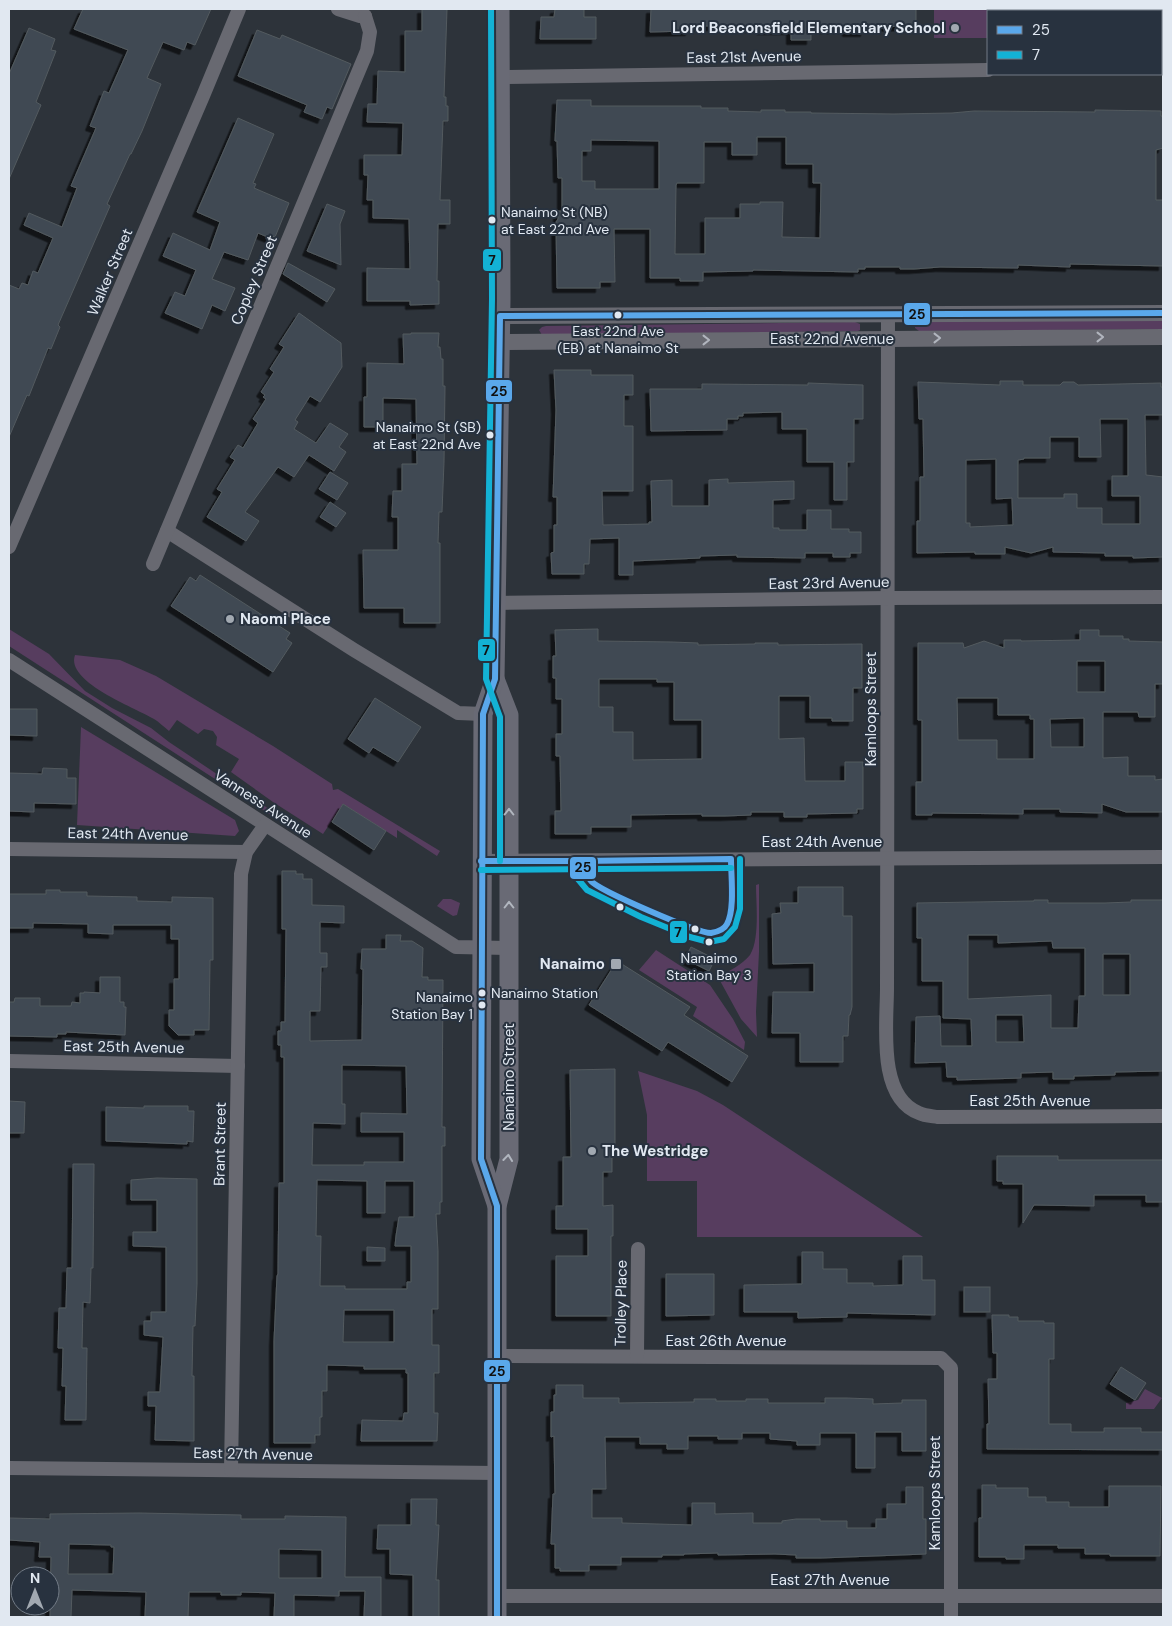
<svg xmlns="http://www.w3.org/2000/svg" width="1172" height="1626" font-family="'DM Sans',sans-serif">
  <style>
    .green { fill: #573d5f }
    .building { fill: #3f4a52; stroke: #535a5f; fill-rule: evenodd; filter: url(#shadow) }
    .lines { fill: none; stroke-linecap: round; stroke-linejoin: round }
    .minor { stroke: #686971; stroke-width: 14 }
    .tertiary { stroke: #686971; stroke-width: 16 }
    .secondary { stroke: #696a75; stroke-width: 19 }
    .bus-1-casing { stroke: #28323f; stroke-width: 10 }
    .bus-2-casing { stroke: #28323f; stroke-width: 10 }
    .bus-1 { stroke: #5aa8eb; stroke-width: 6 }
    .bus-2 { stroke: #13b2d5; stroke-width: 6 }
    .oneway { stroke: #b1b5be }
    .oneway2 { stroke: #b1b6bf }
    .poi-dot { fill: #a2a9b1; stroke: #28323f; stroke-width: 2 }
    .bus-dot { fill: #e1e8f1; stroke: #28323f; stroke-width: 2 }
    .labels { text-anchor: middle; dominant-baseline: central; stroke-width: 4; stroke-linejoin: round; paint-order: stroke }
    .bus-label { font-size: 14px; fill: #e1e8f1; stroke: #28323f; text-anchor: start }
    .poi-label { font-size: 15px; font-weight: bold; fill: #e1e8f1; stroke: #28323f; text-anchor: end }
    .street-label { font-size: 15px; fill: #e1e8f1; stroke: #28323f }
    .line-badge { stroke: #28323f; stroke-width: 2 }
    .pale-badge-label { font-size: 14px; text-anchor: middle; font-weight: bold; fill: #111 }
  </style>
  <defs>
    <filter id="shadow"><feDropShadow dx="-4.5" dy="4.5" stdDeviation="0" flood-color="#0009"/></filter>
  </defs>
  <rect width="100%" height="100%" fill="#2d333a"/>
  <g class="green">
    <path d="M934 9H1065V11H988V38H934Z"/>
    <path d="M1163 318V329L919 331 915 328V324L919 322Z"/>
    <path d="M855 322 860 324V330L858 331 542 335 539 330 542 327 546 326Z"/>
    <path d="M9 629 49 654 85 691 112 708 151 728 169 742 293 825 291 828 9 646Z"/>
    <path d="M75 655 120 660 156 676 273 746 332 784 333 790 338 789 440 851 437 856 397 830V838L343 804 323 834 273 802 231 772 239 759 216 745 217 737 213 731 204 729 198 734 177 720 169 731C164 727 159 722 154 719 136 708 65 682 75 655Z"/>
    <path d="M81 727 235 820 239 831 235 836 77 825Z"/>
    <path d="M759 884V952L756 1012 757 1037 741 1019 718 977C729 971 742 965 750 955 760 939 756 903 756 885Z"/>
    <path d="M443 899H451L460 903 457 915 453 916 437 906Z"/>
    <path d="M656 950 710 985 733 1019 745 1042 744 1050 693 1016 697 1007 639 970Z"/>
    <path d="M638 1071 697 1091 723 1105 923 1237H697V1181H647V1115Z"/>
    <path d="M1145 1389 1162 1398 1154 1409H1126V1403L1138 1400Z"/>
  </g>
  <g class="building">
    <path d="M83 9H211L195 45 187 42 184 50 163 42 147 78 161 84 142 131 131 154H130L107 204 110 206 58 325 60 327 51 349 48 348 29 396 27 395 9 437V285L19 289 22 283 28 285 33 271 38 273 53 238 24 225 29 213 62 227 77 188 71 186 96 128 90 126 104 91 109 93 128 50 74 29Z"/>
    <path d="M422 9H447L444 97H446V106H448V121H443L440 200H450V224H438L437 281H439V304L410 305V301H367V268L410 269 409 219 373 218V200H367L368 175H364V155H402L403 123 367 122 368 104H377L378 71 405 72V31H422Z"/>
    <path d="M555 9H584V17H596V39H540L541 17H554Z"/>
    <path d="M651 9H916V26L865 27V32H847V29H811V40H791V30H761V28H733V26H702L690 27V31L650 32Z"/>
    <path d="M29 28 55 39 51 50 56 51 36 102 41 105 9 179V74Z"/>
    <path d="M257 30 280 39 282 35 351 64 332 109 327 107 322 119 304 112 307 105 238 76Z"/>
    <path d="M557 100H591V106H701V108H728V111L761 112V110H785V112H811V113L894 114 952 113 974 111 1095 112V110L1161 111V116H1163V148L1156 150V200H1163V266L1070 264V267L1018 265V268L940 267 914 269H900V267H865V269H858V272L753 270V271L703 272V281H680V278H650V229H614L615 282H600V288H557L556 222 558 219V211H562V178H558L557 141H555ZM757 137H786V164H813V183H821L820 238 782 237 783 202H760V204H740V218H705V254H675L676 185 677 183H704V142H732V155H757ZM591 140 659 141V189H595V181H582V151H591Z"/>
    <path d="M238 118 274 134 253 183 256 184 254 188 289 203 275 237 272 236 270 238 258 233 248 260 224 252 212 279 235 288 225 311 212 305 202 329 165 313 175 292 185 296 196 270 163 256 173 233 210 250 220 222 197 212Z"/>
    <path d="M327 204 345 211 340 224 341 265 307 251Z"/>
    <path d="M288 263 335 289 327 302 283 274Z"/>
    <path d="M299 313 341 343 342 367 320 402 310 396 295 420 298 422 294 429 316 443 330 423 348 434 339 447 346 452 334 471 309 455 294 477 278 467 245 512 259 521 246 541 207 517 222 492 217 489 235 460 230 457 238 445 243 448 258 423 253 419 266 399 263 397 265 395 261 392 274 372 270 369 284 347 279 344Z"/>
    <path d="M411 333H439L438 347H440L441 359H443V386H445L444 462 442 512H439L438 543H440V623H404V608H364L363 550H398V517H392L393 491H402V464H417L416 399 383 398V427H364V397H367V363L404 364 403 334H411Z"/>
    <path d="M554 370H591V375H633V395H624V426H633V491H602L603 525 649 524V522H652L651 481 672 480V506H709V480L728 479V483L794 481V499L773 500V528H779V530H807V510H831V529H849V532H861V553H850V557H833V553H805V558L737 557V555L700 556V558L633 561V575H619V538L590 539 589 564H584V574H552L551 553 554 552V525H557V497H553L556 410Z"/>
    <path d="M1000 381H1023V385H1060L1063 382H1074L1078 385 1161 383V387H1163V415H1145L1146 475 1163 477V557L1133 558V556H1105V553L1053 552V547L1031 553 1005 547V554H975V552L917 553V521H920V477H924L923 419H919L918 382 1000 385ZM1100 419H1128V476H1112V496H1140V524H1102V508H1077V494H1064V498H1018V460L1024 459V458H1050V437H1079V457H1101ZM996 459V499L1012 498 1013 525 970 527V523H966V460Z"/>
    <path d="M808 383 863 385V419H854V462H847V500H834V462H807V429H782V412L743 413V416H738V419H727V430L651 431 650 389H702V384L808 385Z"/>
    <path d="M330 472 348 483 337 500 319 489Z"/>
    <path d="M330 502 346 513 336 527 320 517Z"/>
    <path d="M200 575 290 633 286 639 292 643 273 672 171 606 190 577 196 581Z"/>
    <path d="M598 629V641L672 642 698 643V645L755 644V643H778V645L862 644V688H853V721H832V718H810V696H779V739L804 738 805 781H845V762H863V809H857V813L807 814V817H784V812H751V815L725 816H702V814L631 815V827H591V834H555V811H561L560 756H556V734H562V699H556V678H553V656H556L555 630ZM599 679H657V682H674V720H702V759L633 760V732H613V707H599Z"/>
    <path d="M1080 630H1099V636H1123V639H1129V641L1163 642V684H1155V717H1139L1138 712H1103V758L1128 757V776H1155V780L1163 779V812H1126L1102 804V813L1060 812V809H1023V814L932 813V815H916V782H922V720H918V643H963L964 648 984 641 1004 648V640H1021V641L1080 640ZM1077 661H1105V692H1077ZM957 698H998V715H1030V719H1034V759H997V740H958ZM1084 718V747H1051L1050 719Z"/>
    <path d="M375 698 421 727 398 762 373 747 369 753 348 739Z"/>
    <path d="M9 709H37V736L9 735Z"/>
    <path d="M43 768 67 769V778H76V804L34 803V812L9 811V773L42 774Z"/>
    <path d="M343 804 386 831 374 850 332 822Z"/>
    <path d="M282 871H296V874H303V879H312V905L344 906V923L320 922V953H327V967H321L320 1011H310V1041L362 1040 363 969H361L362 949H386V935H401L400 941H412L423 948 422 977H428V980H443L442 1127H445V1146H442V1202H440V1214H436L438 1251V1309H432V1345H439V1373H434V1413H438L437 1441H361L362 1420 403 1421 404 1413H408V1373H406V1369H364V1366L327 1365V1391H322V1417H320V1435H315V1443H274V1341L277 1276 278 1274 279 1183H284V1057H281V1045H278V1031H281V1022H285L286 929H282ZM342 1065 406 1066 407 1114 361 1113V1132H404V1162H364V1165H312L313 1123 345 1124V1104H342ZM317 1180 367 1181V1213H385V1181H414V1217H399L396 1236 395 1246H411V1282H407V1289H345V1286H320L321 1236H316ZM344 1310H394V1342H343Z"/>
    <path d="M798 887H843V916H852V1007L850 1015H849L848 1036H843V1062H800V1033H772L773 992H814V963L773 964 772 914 781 913 780 903H798Z"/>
    <path d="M46 890H60V892H87V896L137 897V901L172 902V897L213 898V960H210L209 1030H194V1035H178L169 1026V1010H174V979H179V939H171V925H113V934L88 933V924L33 923V928H9V894H46Z"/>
    <path d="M1034 900H1048V903H1105L1131 902V900H1163V1071L1115 1072V1075L1074 1076V1079H1053V1072L1021 1073V1078L957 1080V1077H947L946 1062 915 1063 916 1017 940 1016 941 1046H972L971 1019 943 1018V981H922V938H917V903L1034 901ZM968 935H998V943L1052 941 1053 948H1085V996H1079L1078 1028H1051V995L968 999ZM1103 954H1130V995H1103ZM996 1015H1023L1024 1042H996Z"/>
    <path d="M691 947 715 959 709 971 685 959Z"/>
    <path d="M617 961 690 1007 684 1015 748 1056 732 1082 668 1042 662 1051 589 1005Z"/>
    <path d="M100 977H120V1002H124V1007H126L125 1035 66 1032V1034H57V1037L9 1036V1002H14L15 998H40V1006H71L72 1002 80 1003V993H84V992L100 993Z"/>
    <path d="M615 1069V1146H612V1172H603V1206L613 1205V1236H611V1316H556V1256H588V1229H556V1206H563V1157H571L570 1070Z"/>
    <path d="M9 1101 25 1102 24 1133H9Z"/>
    <path d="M144 1106H188V1111H194L193 1142 187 1141V1144L106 1141V1107L144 1108Z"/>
    <path d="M997 1156H1058V1160H1163V1202H1146V1195H1094V1206L1034 1205 1023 1223V1184H1003V1181H997Z"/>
    <path d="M73 1164H94L93 1268H91L90 1303 83 1302 82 1348H87L86 1420H65L66 1386H62L63 1348H58L59 1308H66L67 1268H72Z"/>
    <path d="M157 1178 197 1179V1284L195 1326H193L192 1376H194V1441L155 1440 156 1406H148V1392H160L163 1337 144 1335V1321H151V1312H166V1247L133 1246V1232H157V1200H131V1180Z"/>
    <path d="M367 1247 385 1248V1261H367Z"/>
    <path d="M802 1252H823V1269H847V1283H873V1286L903 1285V1256H922V1280H935V1315L847 1313V1317L798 1318V1312H744V1285L802 1284Z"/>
    <path d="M666 1274H714V1315L666 1316Z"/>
    <rect x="964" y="1287" width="26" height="25"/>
    <path d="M992 1315H1009V1317H1018V1321H1044V1323H1054V1359H1049V1424H1071V1432H1104V1428H1141V1432H1163V1450L987 1449V1424H989L988 1379H997V1353H993Z"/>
    <path d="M1121 1367 1146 1383 1135 1400 1110 1384Z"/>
    <path d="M556 1385H583V1398H619V1403L694 1402V1399H716V1401H746V1399H768V1403H825V1398H847L873 1399V1404L902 1403V1400H926V1451H902V1432H875V1468H856V1433H820V1445H797V1441L770 1439V1433H742V1439H718V1436H688V1449H667V1444H640V1437H605L606 1489H592V1518H622V1523L692 1525V1503H715V1514L753 1513V1523H782V1521L796 1519H820V1521H847V1528H876V1519H887V1504H906V1487H923V1519H926V1554L821 1558H796V1555L775 1554 718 1555V1553L684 1554V1555H662V1557H621V1565H589V1571H560V1568H555V1544H551L553 1494H555L554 1436 551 1437V1412H554V1395H556Z"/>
    <path d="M982 1485H996V1488H1028V1497H1046V1502H1069V1507H1109V1486H1161L1160 1556H1110V1554H1085V1548H1058V1545H1024V1559H1006V1557H979V1518H982Z"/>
    <path d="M411 1499H437L436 1525H439L436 1580H439V1617H413V1575L390 1574V1549H377L378 1525H411Z"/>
    <path d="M139 1513 241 1515V1519H285V1516L346 1517 345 1577H381V1617H364L365 1591H339V1596L294 1595V1617H274L275 1593 241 1592V1595H221V1592H189L188 1617H145L146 1592 72 1590 71 1617H50L51 1557H39L40 1542 9 1540V1518L50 1519V1514ZM69 1544 111 1545V1547H114L113 1574H68ZM279 1549 322 1550V1578H279Z"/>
  </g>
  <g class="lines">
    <g class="minor">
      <path d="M338 9 360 16H365"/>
      <path d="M1161 68H1163"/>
      <path d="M500 77 988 70"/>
      <path d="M888 315 887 988C887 1025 877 1097 919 1113 925 1116 932 1116 938 1117L1163 1116"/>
      <path d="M167 531 354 650 458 713 483 714"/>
      <path d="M9 547 203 96 239 9"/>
      <path d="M153 564 367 51 370 32 365 16"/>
      <path d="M496 603 888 598 1163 597"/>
      <path d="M9 660 456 947 508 948"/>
      <path d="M9 849 246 852"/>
      <path d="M481 861 1163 857"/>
      <path d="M9 1061 238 1066"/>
      <path d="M498 1356 941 1358 951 1368V1617"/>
      <path d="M637 1356 638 1249"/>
      <path d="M9 1468 498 1473"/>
      <path d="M231 1470 241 874 246 852 265 825"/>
      <path d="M497 1596H1163"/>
    </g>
    <g class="tertiary">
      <path d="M500 316 1163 313"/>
      <path d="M500 342 1163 337"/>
    </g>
    <g class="secondary">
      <path d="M495 679 509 715V1159L497 1206V1617"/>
      <path d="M497 1206 481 1159 483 714 495 679 501 299 500 9"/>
    </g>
    <g class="bus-1-casing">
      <g id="bus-1">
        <path d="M731 859C731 876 735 910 727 924 724 930 717 932 711 933 697 933 600 891 591 881 585 875 583 868 581 861Z"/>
        <path d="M481 861H581"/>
        <path d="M497 1617V1206L481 1159 483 714 495 679 500 316 1163 313"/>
      </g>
    </g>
    <g class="bus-2-casing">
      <g id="bus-2">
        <path d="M491 9 492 299 486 679 500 717V861"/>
        <path d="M573 862 577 878 587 890 641 917 690 937 709 942 724 939 735 927 740 909V859"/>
        <path d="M481 870 731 868"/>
      </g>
    </g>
    <use href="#bus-1" class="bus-1"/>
    <use href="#bus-2" class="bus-2"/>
  </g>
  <defs><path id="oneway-chevron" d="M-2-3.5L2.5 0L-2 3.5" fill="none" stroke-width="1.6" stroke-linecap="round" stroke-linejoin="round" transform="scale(1.25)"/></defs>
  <g class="oneway">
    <use href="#oneway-chevron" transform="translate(1100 337)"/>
    <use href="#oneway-chevron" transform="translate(937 338)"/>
    <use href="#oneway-chevron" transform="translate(706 340)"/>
  </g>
  <g class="oneway2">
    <use href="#oneway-chevron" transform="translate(509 812) rotate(-90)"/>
    <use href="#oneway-chevron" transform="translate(509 905) rotate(-90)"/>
    <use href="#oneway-chevron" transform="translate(508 1158) rotate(-84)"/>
  </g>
  <g class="poi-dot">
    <circle cx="955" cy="28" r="5"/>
    <circle cx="230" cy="619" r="5"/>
    <rect x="610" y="958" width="12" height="12" rx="2.5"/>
    <circle cx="592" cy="1151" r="5"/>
  </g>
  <g class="bus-dot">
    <circle cx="492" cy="220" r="4.5"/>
    <circle cx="618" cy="315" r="4.5"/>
    <circle cx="490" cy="435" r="4.5"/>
    <circle cx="620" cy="907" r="4.5"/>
    <circle cx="695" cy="929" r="4.5"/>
    <circle cx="709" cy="942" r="4.5"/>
    <circle cx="482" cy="993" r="4.5"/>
    <circle cx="482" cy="1005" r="4.5"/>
  </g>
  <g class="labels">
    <g class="bus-label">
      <text x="501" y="212">Nanaimo St (NB)<tspan x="501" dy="17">at East 22nd Ave</tspan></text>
      <text x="618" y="331" text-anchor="middle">East 22nd Ave<tspan x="618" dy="17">(EB) at Nanaimo St</tspan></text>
      <text x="481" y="427" text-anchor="end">Nanaimo St (SB)<tspan x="481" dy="17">at East 22nd Ave</tspan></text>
      <text x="709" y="958" text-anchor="middle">Nanaimo<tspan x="709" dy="17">Station Bay 3</tspan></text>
      <text x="491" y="993">Nanaimo Station</text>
      <text x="473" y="997" text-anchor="end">Nanaimo<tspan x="473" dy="17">Station Bay 1</tspan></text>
    </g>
    <g class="poi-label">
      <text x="945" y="28">Lord Beaconsfield Elementary School</text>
      <text x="240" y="619" text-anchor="start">Naomi Place</text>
      <text x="605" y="964">Nanaimo</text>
      <text x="602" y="1151" text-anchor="start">The Westridge</text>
    </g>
    <g class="street-label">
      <text transform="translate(744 57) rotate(-1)">East 21st Avenue</text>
      <text transform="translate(110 272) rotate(-67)">Walker Street</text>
      <text transform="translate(254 280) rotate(-67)">Copley Street</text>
      <text x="832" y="339">East 22nd Avenue</text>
      <text transform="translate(829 583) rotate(-1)">East 23rd Avenue</text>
      <text transform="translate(871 709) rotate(-90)">Kamloops Street</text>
      <text transform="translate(263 804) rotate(33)">Vanness Avenue</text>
      <text transform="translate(128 834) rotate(1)">East 24th Avenue</text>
      <text x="822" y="842">East 24th Avenue</text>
      <text transform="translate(124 1047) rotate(1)">East 25th Avenue</text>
      <text transform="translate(509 1077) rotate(-90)">Nanaimo Street</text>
      <text x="1030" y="1101">East 25th Avenue</text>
      <text transform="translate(220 1144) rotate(-89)">Brant Street</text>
      <text transform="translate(621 1303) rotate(-89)">Trolley Place</text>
      <text x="726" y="1341">East 26th Avenue</text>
      <text transform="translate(253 1454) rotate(1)">East 27th Avenue</text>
      <text transform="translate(935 1493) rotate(-90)">Kamloops Street</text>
      <text x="830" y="1580">East 27th Avenue</text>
    </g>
  </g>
  <g class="line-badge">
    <rect x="482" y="248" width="20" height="24" rx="5" fill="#13b2d5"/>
    <rect x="903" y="302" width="28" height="24" rx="5" fill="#5aa8eb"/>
    <rect x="485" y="379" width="28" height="24" rx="5" fill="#5aa8eb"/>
    <rect x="477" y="638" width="19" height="24" rx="5" fill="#13b2d5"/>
    <rect x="569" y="856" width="28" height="24" rx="5" fill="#5aa8eb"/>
    <rect x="669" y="920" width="19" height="24" rx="5" fill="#13b2d5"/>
    <rect x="483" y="1359" width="28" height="24" rx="5" fill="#5aa8eb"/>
  </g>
  <g class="pale-badge-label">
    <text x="492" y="265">7</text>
    <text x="917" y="319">25</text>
    <text x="499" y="396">25</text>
    <text x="486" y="655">7</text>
    <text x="583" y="872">25</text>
    <text x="678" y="937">7</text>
    <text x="497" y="1376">25</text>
  </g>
  <rect width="1172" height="1626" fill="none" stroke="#e1e8f1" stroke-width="20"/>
  <rect x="987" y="10" width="175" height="65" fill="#28323f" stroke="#727b86"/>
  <rect x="997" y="26" width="25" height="8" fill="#5aa8eb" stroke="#727b86"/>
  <text x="1032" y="35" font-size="15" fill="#e1e8f1">25</text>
  <rect x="997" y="51" width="25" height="8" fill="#13b2d5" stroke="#727b86"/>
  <text x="1032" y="60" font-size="15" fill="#e1e8f1">7</text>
  <g transform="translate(35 1591)"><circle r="24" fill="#28323f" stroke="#727b86"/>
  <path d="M0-4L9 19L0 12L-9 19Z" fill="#a2a9b1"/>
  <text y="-8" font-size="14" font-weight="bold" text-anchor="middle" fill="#e1e8f1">N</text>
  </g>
</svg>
